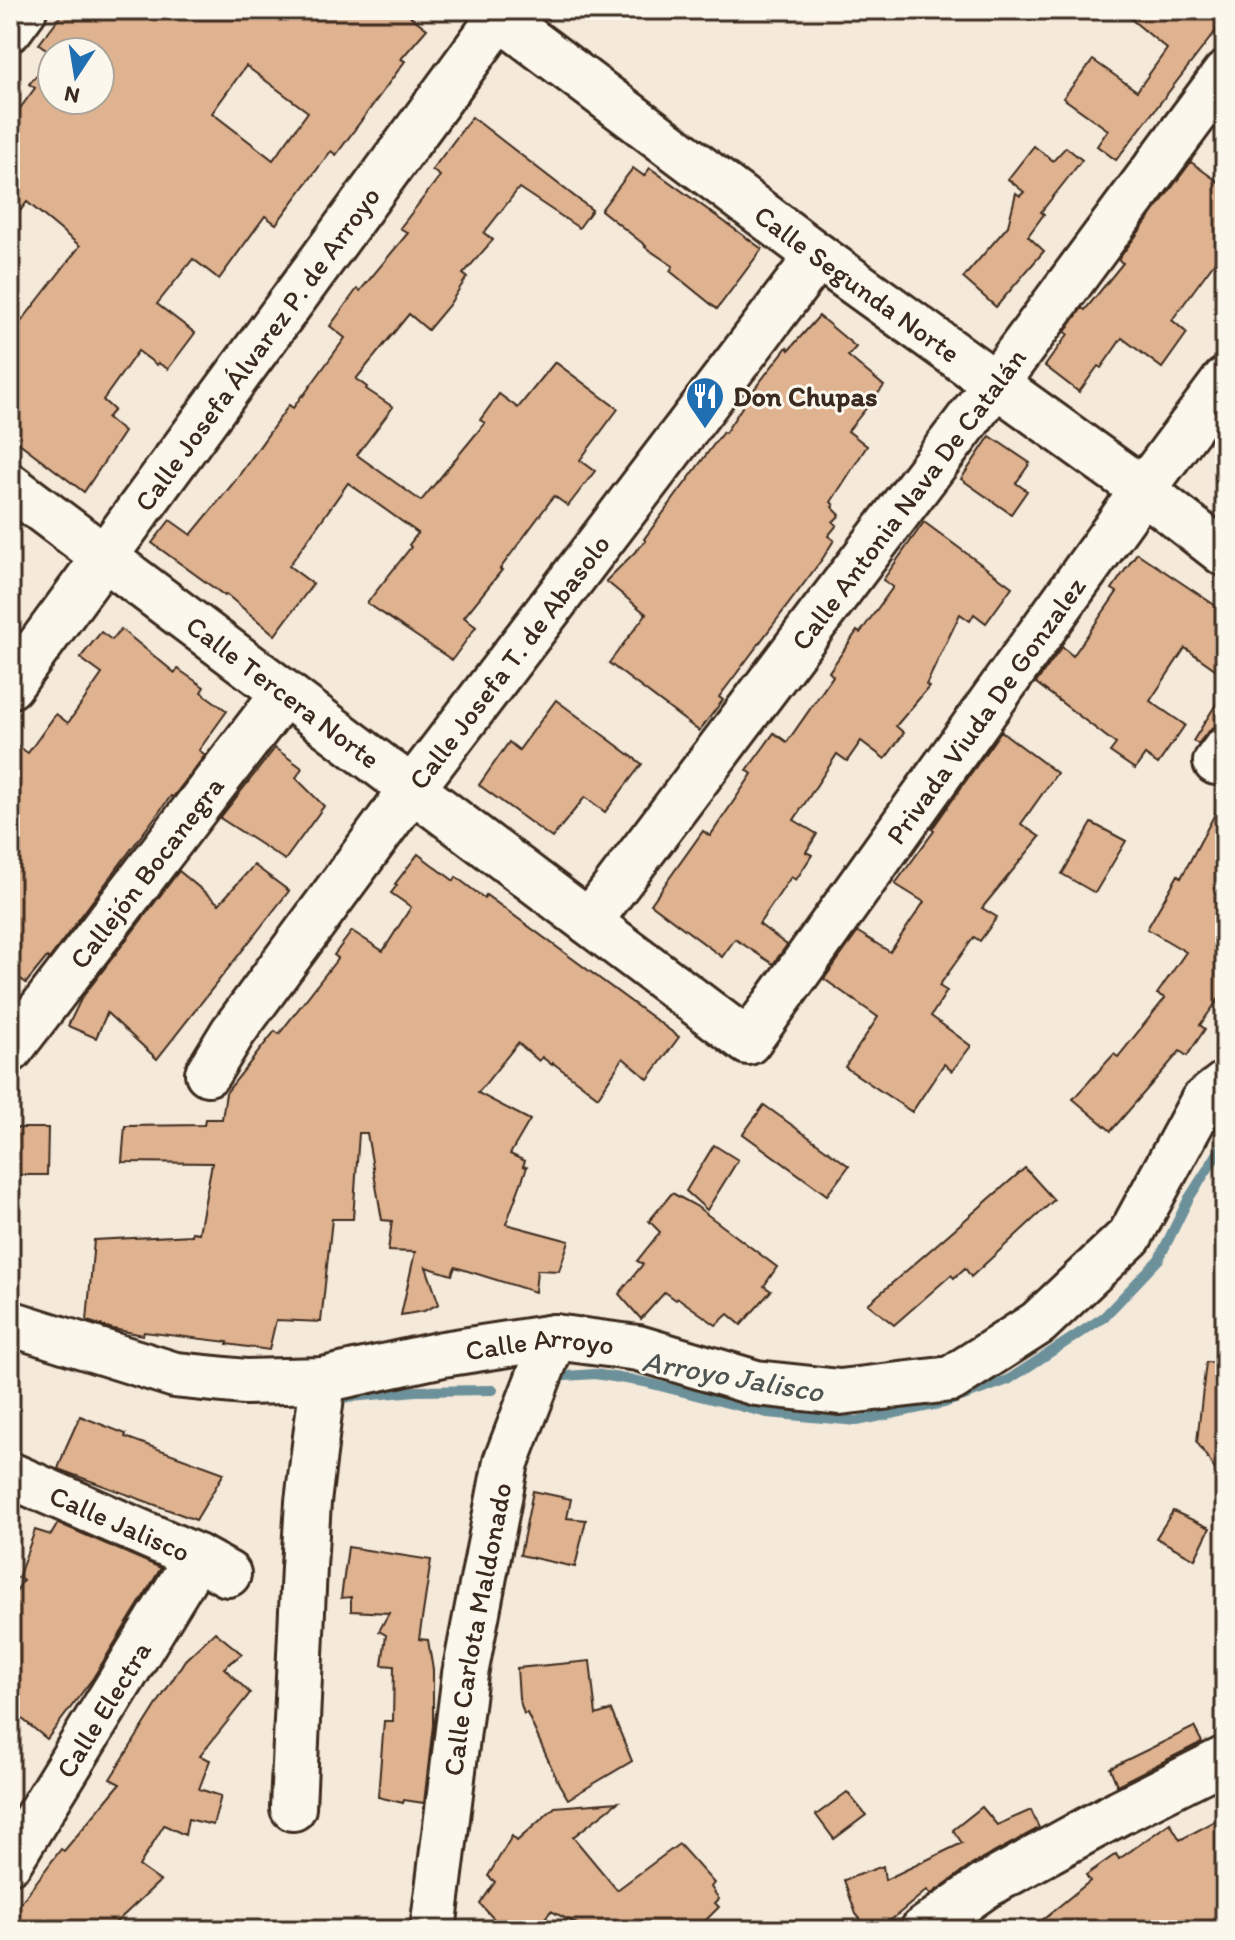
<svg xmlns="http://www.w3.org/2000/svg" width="1235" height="1940" font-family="Itim,sans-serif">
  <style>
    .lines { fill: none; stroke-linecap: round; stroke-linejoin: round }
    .stream { stroke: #6c919a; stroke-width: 10 }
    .building { fill: #dfb290; stroke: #3b2a1e; stroke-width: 2; fill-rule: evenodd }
    .minor-casing { stroke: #3b2a1e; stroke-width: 50 }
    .minor { stroke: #fbf7ec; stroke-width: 44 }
    .labels { text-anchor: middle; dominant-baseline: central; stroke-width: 6; stroke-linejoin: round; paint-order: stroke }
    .street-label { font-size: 28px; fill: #3b2a1e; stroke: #fbf7ec }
    .poi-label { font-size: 28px; font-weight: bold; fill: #3b2a1e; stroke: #fbf7ec; text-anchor: start }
    .water-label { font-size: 30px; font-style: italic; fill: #4f5552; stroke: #fbf7ec }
  </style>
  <rect width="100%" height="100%" fill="#f5e9da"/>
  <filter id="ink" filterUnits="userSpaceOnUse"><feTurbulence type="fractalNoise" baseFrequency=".0125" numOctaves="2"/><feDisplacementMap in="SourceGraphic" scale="16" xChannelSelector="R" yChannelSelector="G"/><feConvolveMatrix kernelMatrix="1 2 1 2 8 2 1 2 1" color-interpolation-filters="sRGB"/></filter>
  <g filter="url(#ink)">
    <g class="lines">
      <g class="stream">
        <path d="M550 1377 595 1374 644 1382 767 1413 857 1421 944 1403 1008 1380 1104 1317 1159 1259 1189 1198 1225 1142"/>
        <path d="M340 1398 416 1391 493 1390"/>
      </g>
    </g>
    <g class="building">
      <path d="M65 10H402L427 29 401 59 405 61 336 155 331 151 276 224 265 216 219 279 193 259 157 304 195 333 168 369 158 363 157 365 138 351 103 400 114 410 107 418 124 432 84 492 10 436V336L80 246 27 202 10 224V122L35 88 29 84 52 57V100H100V52L52 53 39 44ZM246 66 308 112 273 160 212 113Z"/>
      <path d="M1120 10H1225V19L1116 160 1097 146 1108 130 1063 98 1093 60 1137 91 1167 49Z"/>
      <path d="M472 117 592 210 579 228 519 188 484 233 493 240 463 274 467 277 449 305 428 330 409 314 356 379 367 387 366 389 393 407 357 455 421 501 485 423 480 420 499 394 518 408 555 362 618 409 580 460 595 471 568 506 554 496 500 569 502 570 464 617 476 627 452 660 367 603 411 547 409 545 418 533 348 483 289 566 313 584 275 635 226 594 225 596 152 543 170 520 191 535 235 481 289 405 293 408 302 395 303 396 345 338 330 326 357 289 360 291 408 233 400 228 440 176 432 170Z"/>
      <path d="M1034 146 1053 161 1066 147 1082 160 1041 212 1044 214 1028 236 1044 251 996 307 963 278 1008 226 1016 193 1020 196 1024 192 1008 179Z"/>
      <path d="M1191 162 1225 187V248L1172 320 1187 333 1162 368 1122 338 1101 368 1098 366 1079 392 1045 366 1068 334 1065 332 1082 308 1085 310 1123 263 1118 260Z"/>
      <path d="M633 168 644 176 650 168 762 249 717 309 670 271 673 266 645 247 646 246 601 210Z"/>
      <path d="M819 316 856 347 848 356 884 386 848 431 867 446 831 502 834 505 832 507 840 515 833 522 837 525 828 536 834 540 823 558 719 697 723 700 699 731 609 663 646 614 606 581 646 541 644 539 723 432 725 433 752 392 787 347 789 350Z"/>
      <path d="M990 436 1030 463 1016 483 1027 491 1011 514 961 479Z"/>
      <path d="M924 522 1012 587 986 623 974 614 970 621 960 614 926 685 929 687 896 726 904 733 885 759 861 741 847 761 837 754 794 820 817 834 806 852 812 855 796 880 791 877 759 924 787 945 773 964 735 939 722 957 651 904 703 831 710 836 752 774 747 770 774 733 787 742 833 676 829 672 857 631 860 633 893 587 883 580Z"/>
      <path d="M1137 553 1225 612V676L1185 648 1150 701 1185 725 1158 764 1145 755 1135 769 1110 752 1116 744 1036 683 1062 647 1073 656 1117 592 1112 589Z"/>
      <path d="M121 629 175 673 178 669 204 687 201 692 227 711 199 750 205 755 173 797 171 796 49 959 47 957 26 983 10 971V741L28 753 56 714 68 723 102 674 80 658 101 632 112 640Z"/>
      <path d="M1225 690V726L1214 727 1206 734 1198 744 1193 741Z"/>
      <path d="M556 700 642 764 605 812 585 797 552 838 479 785 509 742 519 750Z"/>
      <path d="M1001 731 1057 773 1021 824 1040 837 982 908 997 917 980 941 974 937 939 986 947 991 931 1016 971 1046 952 1071 944 1064 912 1112 845 1067 878 1017 824 979 858 932 890 952 924 902 895 884 934 831 932 829Z"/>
      <path d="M275 748 302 768 296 778 324 806 285 860 220 818Z"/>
      <path d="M1225 795V990L1200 1025 1205 1029 1187 1056 1180 1051 1111 1131 1073 1099 1114 1054 1118 1057 1165 998 1157 994 1186 952 1147 929 1178 875 1181 878Z"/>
      <path d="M1092 823 1126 841 1095 893 1062 874Z"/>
      <path d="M418 854 454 881 456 877 484 898 486 895 679 1037 648 1079 623 1058 598 1097 553 1063 552 1065 542 1057 539 1061 518 1043 478 1093 530 1120 510 1154 525 1161 523 1166 527 1167 506 1224 569 1241 559 1271 537 1270 535 1292 455 1267 452 1275 426 1267 439 1304 424 1311 401 1315 415 1252 388 1251 392 1221 382 1220 367 1133H359L353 1219H332L321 1322 276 1320 269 1350 227 1344 228 1342 144 1332 143 1335 113 1329 87 1321 94 1240 192 1235V1232L199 1233 212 1163 122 1162 125 1126 204 1125 205 1119H222L226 1093 275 1031 279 1034 338 958 334 955 352 931 383 951 411 907 391 893 397 885 395 884Z"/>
      <path d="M254 865 289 891 157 1059 107 1013 96 1038 68 1026 81 999 179 871 219 904Z"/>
      <path d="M764 1105 849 1166 827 1195 743 1134Z"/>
      <path d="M10 1128H48L47 1175H10Z"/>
      <path d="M714 1145 738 1160 707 1210 686 1191Z"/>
      <path d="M1025 1168 1054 1200 971 1277 965 1268 954 1278 951 1275 894 1325 868 1304Z"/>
      <path d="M672 1193 696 1206 777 1267 764 1286 771 1291 741 1325 728 1314 716 1325 678 1298 676 1300 665 1292 641 1319 619 1294 643 1264 637 1261 660 1232 649 1221Z"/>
      <path d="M1206 1362 1225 1363V1485L1197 1442Z"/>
      <path d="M80 1416 126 1434 125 1437 224 1473 196 1520 58 1469 66 1447Z"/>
      <path d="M533 1491 571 1499 567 1518 586 1520 575 1567 520 1555Z"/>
      <path d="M1173 1511 1210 1528 1195 1559 1156 1538Z"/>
      <path d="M58 1523 161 1568 93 1678 47 1739 10 1709V1602L23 1580 18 1578 35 1530 51 1535Z"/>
      <path d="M348 1547 431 1560 419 1639 428 1640 433 1670V1725L424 1803 404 1800 403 1803 378 1797 384 1721H393L394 1666 382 1665 386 1635 379 1631 389 1613 351 1611V1597L341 1598Z"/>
      <path d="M215 1632 242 1654 224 1668 250 1693 200 1756 210 1760 199 1789 221 1796 213 1825 188 1819 185 1835 164 1825 139 1866 160 1881 108 1930H10V1917L61 1849 64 1851 120 1784 110 1779 185 1660Z"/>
      <path d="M590 1661 596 1715 611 1710 632 1761 568 1799 559 1784 527 1713 524 1714 519 1698 517 1668Z"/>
      <path d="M1194 1727 1202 1742 1117 1785 1110 1768Z"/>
      <path d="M847 1792 866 1815 834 1839 816 1815Z"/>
      <path d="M618 1802 573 1837 617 1890 679 1844 714 1883 711 1887 719 1899 715 1903 719 1907 696 1930H661L658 1928 618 1925 614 1930H589L551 1911 535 1930H504L480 1904 495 1882 488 1876 512 1836 517 1841 555 1807Z"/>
      <path d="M982 1807 997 1825 1031 1810 1039 1828 973 1864 931 1894 927 1890 879 1930H869L856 1914 844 1880 883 1866 885 1880 962 1843 953 1830Z"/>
      <path d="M1225 1816V1930H1030L1090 1881 1086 1875 1116 1854 1119 1859 1170 1823 1180 1840Z"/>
    </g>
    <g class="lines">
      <g class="minor-casing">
        <g id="minor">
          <path id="s1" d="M490 10 818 256 1143 490 1225 554"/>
          <path d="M10 29 24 10"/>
          <path id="s2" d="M10 486 748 1042 1143 490 1225 380"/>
          <path id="s3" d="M10 686 505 10"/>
          <path d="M1216 762 1225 750"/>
          <path id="s4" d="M589 922 996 383 1225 74"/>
          <path id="s5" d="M10 1050 284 693"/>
          <path id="s6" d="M208 1073 233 1032 412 789 818 256"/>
          <path id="s7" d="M10 1323 175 1375 245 1382 323 1380 443 1354 554 1337 638 1348 756 1383 840 1392 951 1379 1038 1323 1130 1236 1203 1101 1225 1084"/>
          <path id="s8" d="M10 1475 197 1557 228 1574"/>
          <path d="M293 1808 304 1567 308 1502 323 1380"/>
          <path id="s9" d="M10 1861 197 1557"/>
          <path id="s10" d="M433 1930 465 1674 506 1462 554 1337"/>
          <path d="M923 1930 985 1886 1120 1812 1225 1759"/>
        </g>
      </g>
      <use href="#minor" class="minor"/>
    </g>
  </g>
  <defs>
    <g id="restaurant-pin" transform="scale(2)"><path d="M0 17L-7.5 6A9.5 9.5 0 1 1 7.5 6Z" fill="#1f6fb2" stroke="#fbf7ec"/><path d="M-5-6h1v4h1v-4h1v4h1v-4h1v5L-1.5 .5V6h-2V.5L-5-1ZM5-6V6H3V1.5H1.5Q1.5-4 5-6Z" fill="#fff"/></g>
  </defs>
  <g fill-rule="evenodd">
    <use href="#restaurant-pin" x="705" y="396"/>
  </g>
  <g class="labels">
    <g class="street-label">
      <text stroke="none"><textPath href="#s1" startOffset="458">Calle Segunda Norte</textPath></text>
      <text stroke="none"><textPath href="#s3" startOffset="418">Calle Josefa Álvarez P. de Arroyo</textPath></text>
      <text stroke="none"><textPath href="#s4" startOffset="530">Calle Antonia Nava De Catalán</textPath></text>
      <text stroke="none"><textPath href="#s6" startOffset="510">Calle Josefa T. de Abasolo</textPath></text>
      <text stroke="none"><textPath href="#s2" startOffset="342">Calle Tercera Norte</textPath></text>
      <text stroke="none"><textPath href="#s2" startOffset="1332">Privada Viuda De Gonzalez</textPath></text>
      <text stroke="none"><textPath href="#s5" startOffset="224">Callejón Bocanegra</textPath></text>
      <text stroke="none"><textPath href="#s7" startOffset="542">Calle Arroyo</textPath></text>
      <text stroke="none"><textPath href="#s8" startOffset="120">Calle Jalisco</textPath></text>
      <text stroke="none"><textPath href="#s10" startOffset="304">Calle Carlota Maldonado</textPath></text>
      <text stroke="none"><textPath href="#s9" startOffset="178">Calle Electra</textPath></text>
    </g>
    <g class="poi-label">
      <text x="733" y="396">Don Chupas</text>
    </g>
    <g class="water-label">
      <text transform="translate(733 1376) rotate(10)">Arroyo Jalisco</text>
    </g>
  </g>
  <rect width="1235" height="1940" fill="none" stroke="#fbf7ec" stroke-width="40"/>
  <rect x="20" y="20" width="1195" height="1900" fill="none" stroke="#3b2a1e" stroke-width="3" filter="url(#ink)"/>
  <g transform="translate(76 76) rotate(192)"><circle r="38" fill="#fbf7ec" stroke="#aea59a" stroke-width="2"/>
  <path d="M0-6L14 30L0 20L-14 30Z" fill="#1f6fb2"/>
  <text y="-12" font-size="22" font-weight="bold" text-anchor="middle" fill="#3b2a1e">N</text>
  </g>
</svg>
